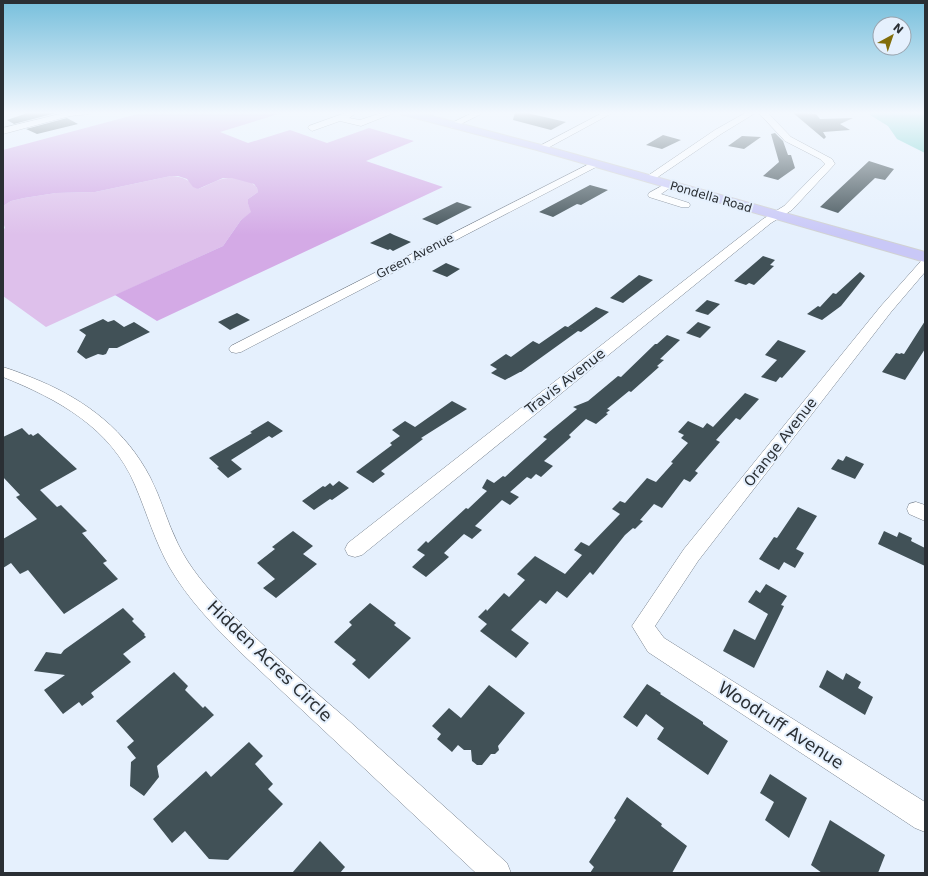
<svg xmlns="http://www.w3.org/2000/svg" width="928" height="876" font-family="'DejaVu Sans',sans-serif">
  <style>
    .green { fill: #dec0eb }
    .forest { fill: #d4aae6 }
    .water { fill: #6ed0ca }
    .building { fill: #415157 }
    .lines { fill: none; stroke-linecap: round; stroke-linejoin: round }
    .minor-casing { stroke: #77818d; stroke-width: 1 }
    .major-casing { stroke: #d0d1d2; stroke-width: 2 }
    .minor { fill: #fff; fill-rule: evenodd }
    .major { fill: #c9c8f7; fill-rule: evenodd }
    .labels { text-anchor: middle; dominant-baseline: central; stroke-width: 4; stroke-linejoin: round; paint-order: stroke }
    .far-street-label { font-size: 12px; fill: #2a2f34; stroke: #e5f0fd }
    .street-label { font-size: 14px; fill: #2a2f34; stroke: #e5f0fd }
    .near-street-label { font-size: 17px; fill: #2a2f34; stroke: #e5f0fd }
  </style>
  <rect width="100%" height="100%" fill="#e5f0fd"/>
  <path class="green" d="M171 176C183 176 190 181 198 189 207 186 214 181 222 179 232 176 257 179 258 192L248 199V204L252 212 241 220 223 246 46 327 3 296V230L5 228 3 222V206L11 201 24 198 56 193 95 192Z"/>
  <path class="forest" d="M145 112H285L220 132 248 143 290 130 327 143 369 128 414 141 366 161 443 187 157 321 115 295 223 246 241 220 251 212 248 204V199L258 192 257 188 254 184 232 178H223L198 189 193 187 187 179 178 176H171L95 192 56 193 24 198 11 201 3 206V150Z"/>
  <path class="water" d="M870 112H925V153L897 139 888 126 870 115Z"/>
  <g class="building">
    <path d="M30 112H54L56 113 14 124 7 120Z"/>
    <path d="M515 112H523L566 122 551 130 513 120Z"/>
    <path d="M792 112 816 114 820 119 853 118 840 124 850 130 823 132 826 137 824 139Z"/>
    <path d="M67 118 78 124 37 134 26 129Z"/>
    <path d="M775 133 783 141 788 155H791L795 168 778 180 763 176 779 162 771 134Z"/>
    <path d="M663 135 681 140 662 149 646 145Z"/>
    <path d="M742 136 761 137 744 149 728 146Z"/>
    <path d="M869 161 894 169 885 180 875 178 838 213 820 207Z"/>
    <path d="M590 185 608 190 581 205 577 204 553 217 539 212Z"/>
    <path d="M457 202 472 207 437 225 422 219Z"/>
    <path d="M390 233 394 235 411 242 393 251 390 249 388 250 370 243Z"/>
    <path d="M763 256 775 260 770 265 774 266 754 285 749 283 746 285 734 281Z"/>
    <path d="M446 263 460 269 447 277 432 271Z"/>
    <path d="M860 272 865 276 841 306 822 320 807 314 818 306 820 307 833 293 836 294Z"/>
    <path d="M639 275 653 280 623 303 610 298Z"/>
    <path d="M707 300 720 304 708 315 695 311Z"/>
    <path d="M596 307 609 312 581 332 578 331 521 372H520L505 380 491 373 497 369 490 365 506 354 511 357 533 341 539 344 565 326 576 330 568 327Z"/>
    <path d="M237 313 250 320 230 330 218 322Z"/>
    <path d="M103 319 108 322 114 320 124 327 134 322 150 332 117 348H109L106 354 103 355 98 354 86 359 77 352 86 335 79 330Z"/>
    <path d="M925 321V349L905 380 882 372 896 353 900 354 901 353 904 354Z"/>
    <path d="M698 322 711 327 700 338 686 333Z"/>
    <path d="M667 335 680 340 660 359 664 360 657 366 659 367 631 392 629 391 607 409 610 410 606 413 608 414 596 424 586 419 569 435 571 437 544 461 553 466 541 477 536 474 531 479 527 477 510 492 519 497 510 505 502 500 475 526 482 530 472 539 464 534 444 553 449 557 426 577 412 567 425 555 417 550 426 541 428 543 466 508 468 509 487 491 482 488 487 479 494 483 503 476 505 477 547 439 543 437 577 409 573 407 588 401 618 376 621 377 655 344H657Z"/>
    <path d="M778 340 806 351 782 378 780 377 776 382 761 377 777 360 765 355Z"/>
    <path d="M745 393 759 399 740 420 736 418 716 440 720 442 695 471 698 473 690 482 684 479 662 508 654 504 640 520 643 521 635 529 633 528 625 535 593 575 590 572 567 598 557 591 546 604 540 600 511 630 529 643 516 658 480 631 487 624 478 617 486 609 487 611 504 593 509 597 525 580 517 574 535 556 565 574 582 555 574 550 581 542 589 546 620 514 612 509 620 501 625 503 647 478 656 482 673 463 671 462 688 443 681 438 684 435 678 432 688 421 703 428 707 423 713 427Z"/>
    <path d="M452 401 467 409 421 438 423 439 381 471 385 474 373 483 356 472 392 445 390 443 400 436 392 430 405 421 415 427Z"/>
    <path d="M268 421 283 431 272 438 269 436 231 460 242 469 228 478 217 468 219 467 209 458 252 433 250 432Z"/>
    <path d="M22 428 29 435 31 434 33 436 38 433 77 469 40 490 57 507 61 505 87 531 82 533 107 561 103 563 118 579 64 614 28 570 20 574 11 563 3 568V539L37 519 16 497 20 495 3 477V437Z"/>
    <path d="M846 456 864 464 855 479 831 469 838 459 843 461Z"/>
    <path d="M339 481 349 488 332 500 330 499 314 510 302 501 323 486 325 487 330 483 333 486Z"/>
    <path d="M798 507 817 516 796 549 804 553 795 568 784 562 779 570 759 559 774 537 777 538Z"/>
    <path d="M293 531 313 546 303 554 317 564 276 598 263 588 275 579 257 563 275 549 272 547Z"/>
    <path d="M884 531 897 537 899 532 912 538 911 541 925 548V566L878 544Z"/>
    <path d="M766 584 787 596 781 605 784 606 754 668 723 651 734 629 755 640 768 614 748 602 756 590 760 593Z"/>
    <path d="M370 603 396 623 394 625 411 638 369 679 352 664 356 660 334 642 352 625 349 622Z"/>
    <path d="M123 608 134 619 132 621 145 634 144 635 146 637 123 654 131 662 91 693 94 697 82 706 79 702 63 714 44 690 65 675 34 671 46 652 61 654 64 650Z"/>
    <path d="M827 670 843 680 846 673 861 682 858 688 873 697 865 715 819 687Z"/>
    <path d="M174 672 188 686 185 690 203 708 205 706 214 715 157 766 159 777 144 796 130 786 131 762 136 758 127 747 134 741 116 721Z"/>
    <path d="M647 684 661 693 660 694 703 722V724L728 741 708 775 657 739 664 728 646 714 637 727 623 717Z"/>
    <path d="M489 685 525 713 498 746 499 750 495 754H491L482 765H477L472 761 471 750H464L458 745 452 752 437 739 441 734 432 726 449 708 461 718Z"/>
    <path d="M249 742 263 756 255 764 273 784 268 789 283 804 228 860 209 859 185 831 172 843 153 819 206 771 211 777Z"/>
    <path d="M770 774 807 798 789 838 765 820 774 802 760 793Z"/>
    <path d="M627 797 662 824 661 826 687 846 672 873H590L594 867 589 862 616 820 614 818Z"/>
    <path d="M830 820 885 855 878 873H822L811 865Z"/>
    <path d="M320 841 345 867 340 873H292Z"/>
  </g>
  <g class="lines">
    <g class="minor-casing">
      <g id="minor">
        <path d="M68 112H93L89 114 70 116 3 134V128Z"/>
        <path d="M348 112H354L355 114 349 118 360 120 384 112H396L361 126 340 121 312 131 308 128 309 126Z"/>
        <path d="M474 112H485L455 127 452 128 448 125Z"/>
        <path d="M604 112H614L544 150H538L536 148Z"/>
        <path d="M747 112H757L721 134 652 181H644L643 179 715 130Z"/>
        <path d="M758 112H767L791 137 832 159 835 164 833 166 792 210 771 223 362 555 355 557 348 555 345 549 348 543 763 219 784 206 825 164 820 159 785 141Z"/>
        <path d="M595 161 598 162 600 164 598 166 241 352 236 353 231 352 229 349 231 346Z"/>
        <path d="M669 182 674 185 661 194 689 203 690 205 689 207H681L649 197 648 195 649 193Z"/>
        <path d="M925 260V272L891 312 698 561 655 626 664 638 925 802V832L915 828 648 652 632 626 684 549 881 306 921 261Z"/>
        <path d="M3 367C16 371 28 376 40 381 87 401 126 431 150 477 161 498 167 522 178 544 189 567 207 588 225 607 263 647 306 684 348 720 401 768 454 815 507 863L511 873H476L238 650C213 625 188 599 170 568 155 542 147 513 135 485 111 428 58 399 3 377Z"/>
        <path d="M916 502 925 505V521L909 514 907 509 909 504Z"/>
      </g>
    </g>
    <g class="major-casing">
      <path id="major" d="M399 112H417L545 146 925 252V262L537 150 400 114Z"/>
    </g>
    <use href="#minor" class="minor"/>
    <use href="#major" class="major"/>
  </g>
  <linearGradient id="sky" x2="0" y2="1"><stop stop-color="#77bfdc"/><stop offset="0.48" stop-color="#f3f8fe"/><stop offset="1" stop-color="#f3f8fe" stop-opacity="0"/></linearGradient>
  <rect width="928" height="235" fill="url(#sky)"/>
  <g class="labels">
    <g class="far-street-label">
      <text transform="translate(711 197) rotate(16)">Pondella Road</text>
      <text transform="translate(415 256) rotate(-27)">Green Avenue</text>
    </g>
    <g class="street-label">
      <text transform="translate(565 381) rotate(-38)">Travis Avenue</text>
      <text transform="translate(780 442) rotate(-52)">Orange Avenue</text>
    </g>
    <g class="near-street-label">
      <text transform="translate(270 661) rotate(44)">Hidden Acres Circle</text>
      <text transform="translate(781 725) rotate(33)">Woodruff Avenue</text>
    </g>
  </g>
  <rect width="928" height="876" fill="none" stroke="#2a2f34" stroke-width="8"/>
  <g transform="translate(892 36) rotate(40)"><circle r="19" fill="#e5f0fd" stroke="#9aa3ad"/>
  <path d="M0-3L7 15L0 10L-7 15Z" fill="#816d0a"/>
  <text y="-6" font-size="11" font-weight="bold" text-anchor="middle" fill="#2a2f34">N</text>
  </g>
</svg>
